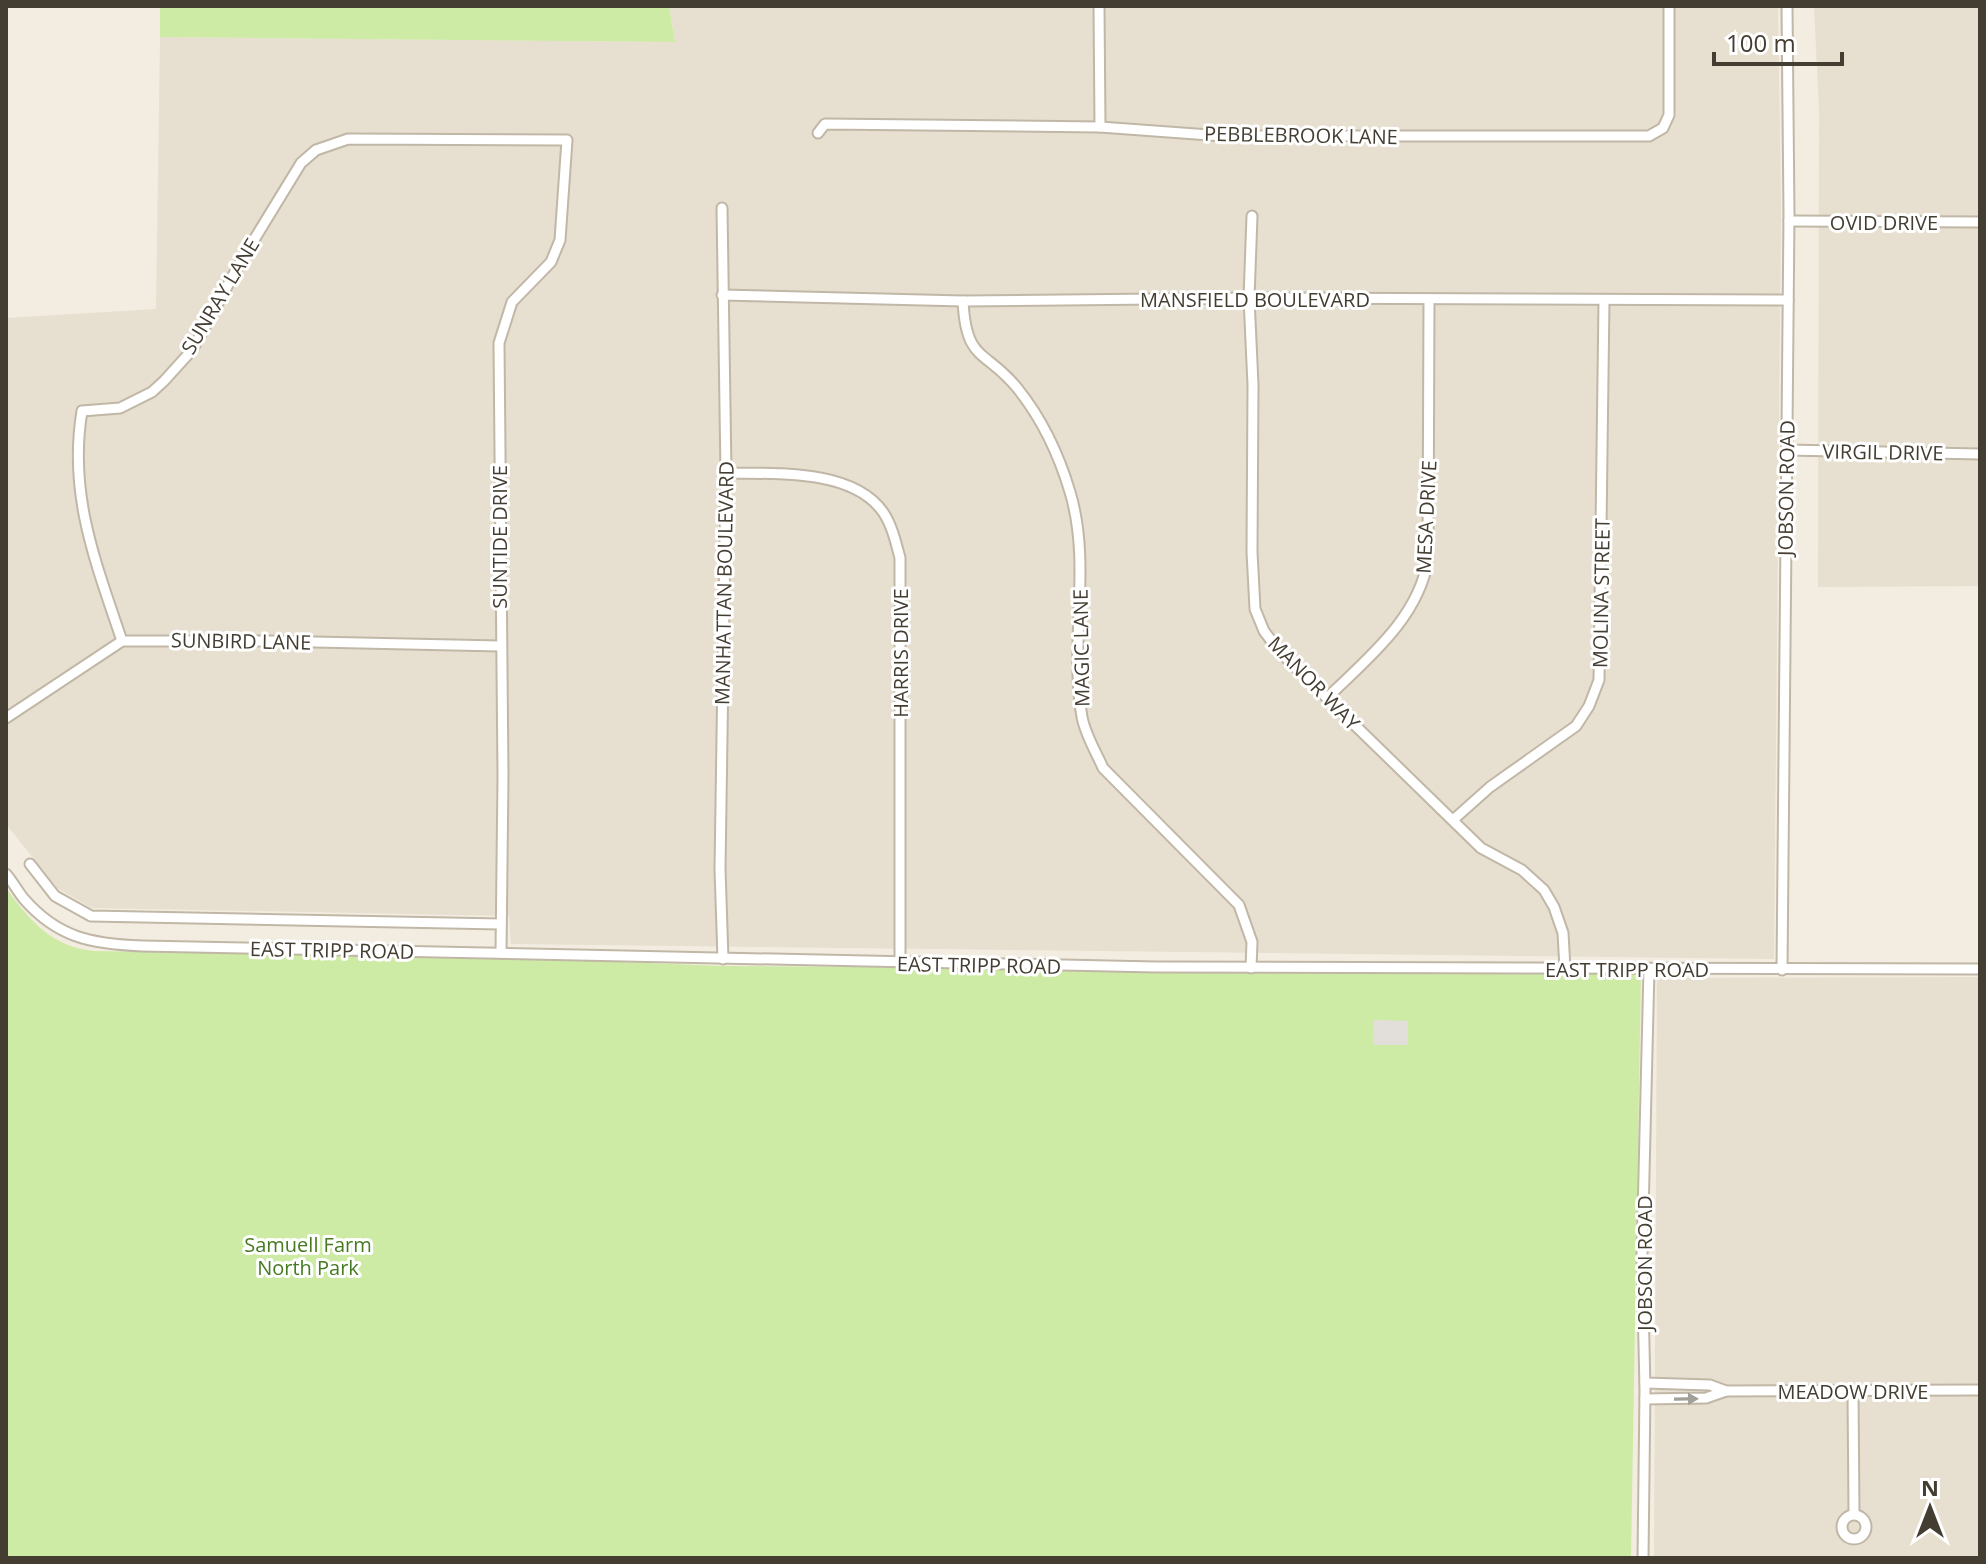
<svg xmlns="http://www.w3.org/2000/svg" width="1986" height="1564" font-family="'Open Sans',sans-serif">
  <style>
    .residential { fill: #e7dfcf }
    .green { fill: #ceeba6 }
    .parking { fill: #e2dfdb }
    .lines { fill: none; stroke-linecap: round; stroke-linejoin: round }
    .minor-casing { stroke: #c1b7a7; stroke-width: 13 }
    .minor { stroke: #fff; stroke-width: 9 }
    .oneway { fill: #a29e98 }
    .labels { text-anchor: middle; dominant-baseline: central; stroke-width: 6; stroke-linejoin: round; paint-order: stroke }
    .street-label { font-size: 20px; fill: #443d32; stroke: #fff }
    .park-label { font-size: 20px; fill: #457a21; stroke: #fff }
  </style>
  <rect width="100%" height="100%" fill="#f3ede1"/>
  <g class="residential">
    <path d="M669 6H1778L1781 210 1774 959 511 944 509 916 92 908 57 888 6 824V318L156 309 160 37 675 42Z"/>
    <path d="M1814 6H1980V586L1818 587 1819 111Z"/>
    <path d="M1980 977V1558H1654L1657 978Z"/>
  </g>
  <g class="green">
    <path d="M160 6H669L675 42 160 37Z"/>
    <path d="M6 888C30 921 51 946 93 951L520 958 722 966 1641 973 1631 1558H6Z"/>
  </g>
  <path class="parking" d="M1374 1020 1408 1021V1045H1373Z"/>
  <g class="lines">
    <g class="minor-casing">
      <g id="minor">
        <path d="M1099 6 1100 127"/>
        <path d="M818 133 825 124 1100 127 1223 136H1649L1663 128 1669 115V6"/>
        <path d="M722 208 726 473 720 869 723 959"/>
        <path d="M1252 216 1249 298 1253 385 1252 552 1255 609 1264 631 1279 651 1327 698 1481 848 1522 870 1544 890 1554 907 1563 933 1565 969"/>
        <path d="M1789 221 1980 222"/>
        <path d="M722 295 963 301 1249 298 1788 300"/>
        <path d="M963 301C966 363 986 349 1018 389 1042 419 1059 455 1070 492 1092 565 1069 643 1082 717 1085 734 1096 752 1103 768L1239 905 1252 942 1251 968"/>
        <path d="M1787 450 1980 454"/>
        <path d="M726 473C773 474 852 468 883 512 892 525 896 543 900 558V964"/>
        <path d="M122 641C96 563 68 495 82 411L120 408 152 392 164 381 193 349 241 261 301 163 316 150 348 139 567 140 560 240 551 262 512 302 499 343 503 776 501 953"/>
        <path d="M1327 698C1367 659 1419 618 1428 559L1429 299"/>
        <path d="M6 718 122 641H268L500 646"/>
        <path d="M1453 820 1490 787 1576 726 1589 706 1599 680 1604 300"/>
        <path d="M30 864 55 896 91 916 501 924"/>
        <path d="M6 874C13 882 18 892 24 899 58 938 92 944 142 946L1156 967 1980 969"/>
        <path d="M1782 970 1789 215 1787 6"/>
        <path d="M1645 1383 1710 1385 1726 1391 1980 1390"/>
        <path d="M1853 1391 1854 1514"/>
        <path d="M1645 1399 1706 1398 1726 1391"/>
        <circle cx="1854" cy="1527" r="12"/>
        <path d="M1643 1558 1645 1390 1642 1256 1649 969"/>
      </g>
    </g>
    <use href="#minor" class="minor"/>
  </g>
  <defs><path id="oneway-solid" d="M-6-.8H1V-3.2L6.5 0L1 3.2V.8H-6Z" transform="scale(2)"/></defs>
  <use class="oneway" href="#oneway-solid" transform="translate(1686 1399) rotate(-1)"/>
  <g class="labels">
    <g class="street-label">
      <text transform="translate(1301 135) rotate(1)">PEBBLEBROOK LANE</text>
      <text x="1884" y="222">OVID DRIVE</text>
      <text transform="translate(220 296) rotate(-59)">SUNRAY LANE</text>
      <text x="1255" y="299">MANSFIELD BOULEVARD</text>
      <text transform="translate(1883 452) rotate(1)">VIRGIL DRIVE</text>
      <text transform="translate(1786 488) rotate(-89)">JOBSON ROAD</text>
      <text transform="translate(1426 517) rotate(-87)">MESA DRIVE</text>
      <text transform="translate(499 537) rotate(-90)">SUNTIDE DRIVE</text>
      <text transform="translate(724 583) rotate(-89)">MANHATTAN BOULEVARD</text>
      <text transform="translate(1601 593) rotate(-89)">MOLINA STREET</text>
      <text transform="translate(241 641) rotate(1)">SUNBIRD LANE</text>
      <text transform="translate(1081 648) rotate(-91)">MAGIC LANE</text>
      <text transform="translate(900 653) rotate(-90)">HARRIS DRIVE</text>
      <text transform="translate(1314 683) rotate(46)">MANOR WAY</text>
      <text transform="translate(332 950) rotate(1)">EAST TRIPP ROAD</text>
      <text transform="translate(979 965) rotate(1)">EAST TRIPP ROAD</text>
      <text x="1627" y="969">EAST TRIPP ROAD</text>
      <text transform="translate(1644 1263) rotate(-90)">JOBSON ROAD</text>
      <text x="1853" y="1391">MEADOW DRIVE</text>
    </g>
    <g class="park-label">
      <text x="308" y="1244">Samuell Farm<tspan x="308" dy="23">North Park</tspan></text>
    </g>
  </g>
  <rect width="1986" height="1564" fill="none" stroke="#443d32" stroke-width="16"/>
  <g transform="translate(1930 1508)" stroke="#ffffff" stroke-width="6" paint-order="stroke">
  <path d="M0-6L14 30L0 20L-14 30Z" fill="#443d32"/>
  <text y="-12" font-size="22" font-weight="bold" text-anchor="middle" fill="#443d32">N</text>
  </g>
  <path d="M1714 52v12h128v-12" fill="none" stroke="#443d32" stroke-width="4"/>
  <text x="1726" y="52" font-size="24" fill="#443d32" stroke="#ffffff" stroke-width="6" paint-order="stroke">100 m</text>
</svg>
